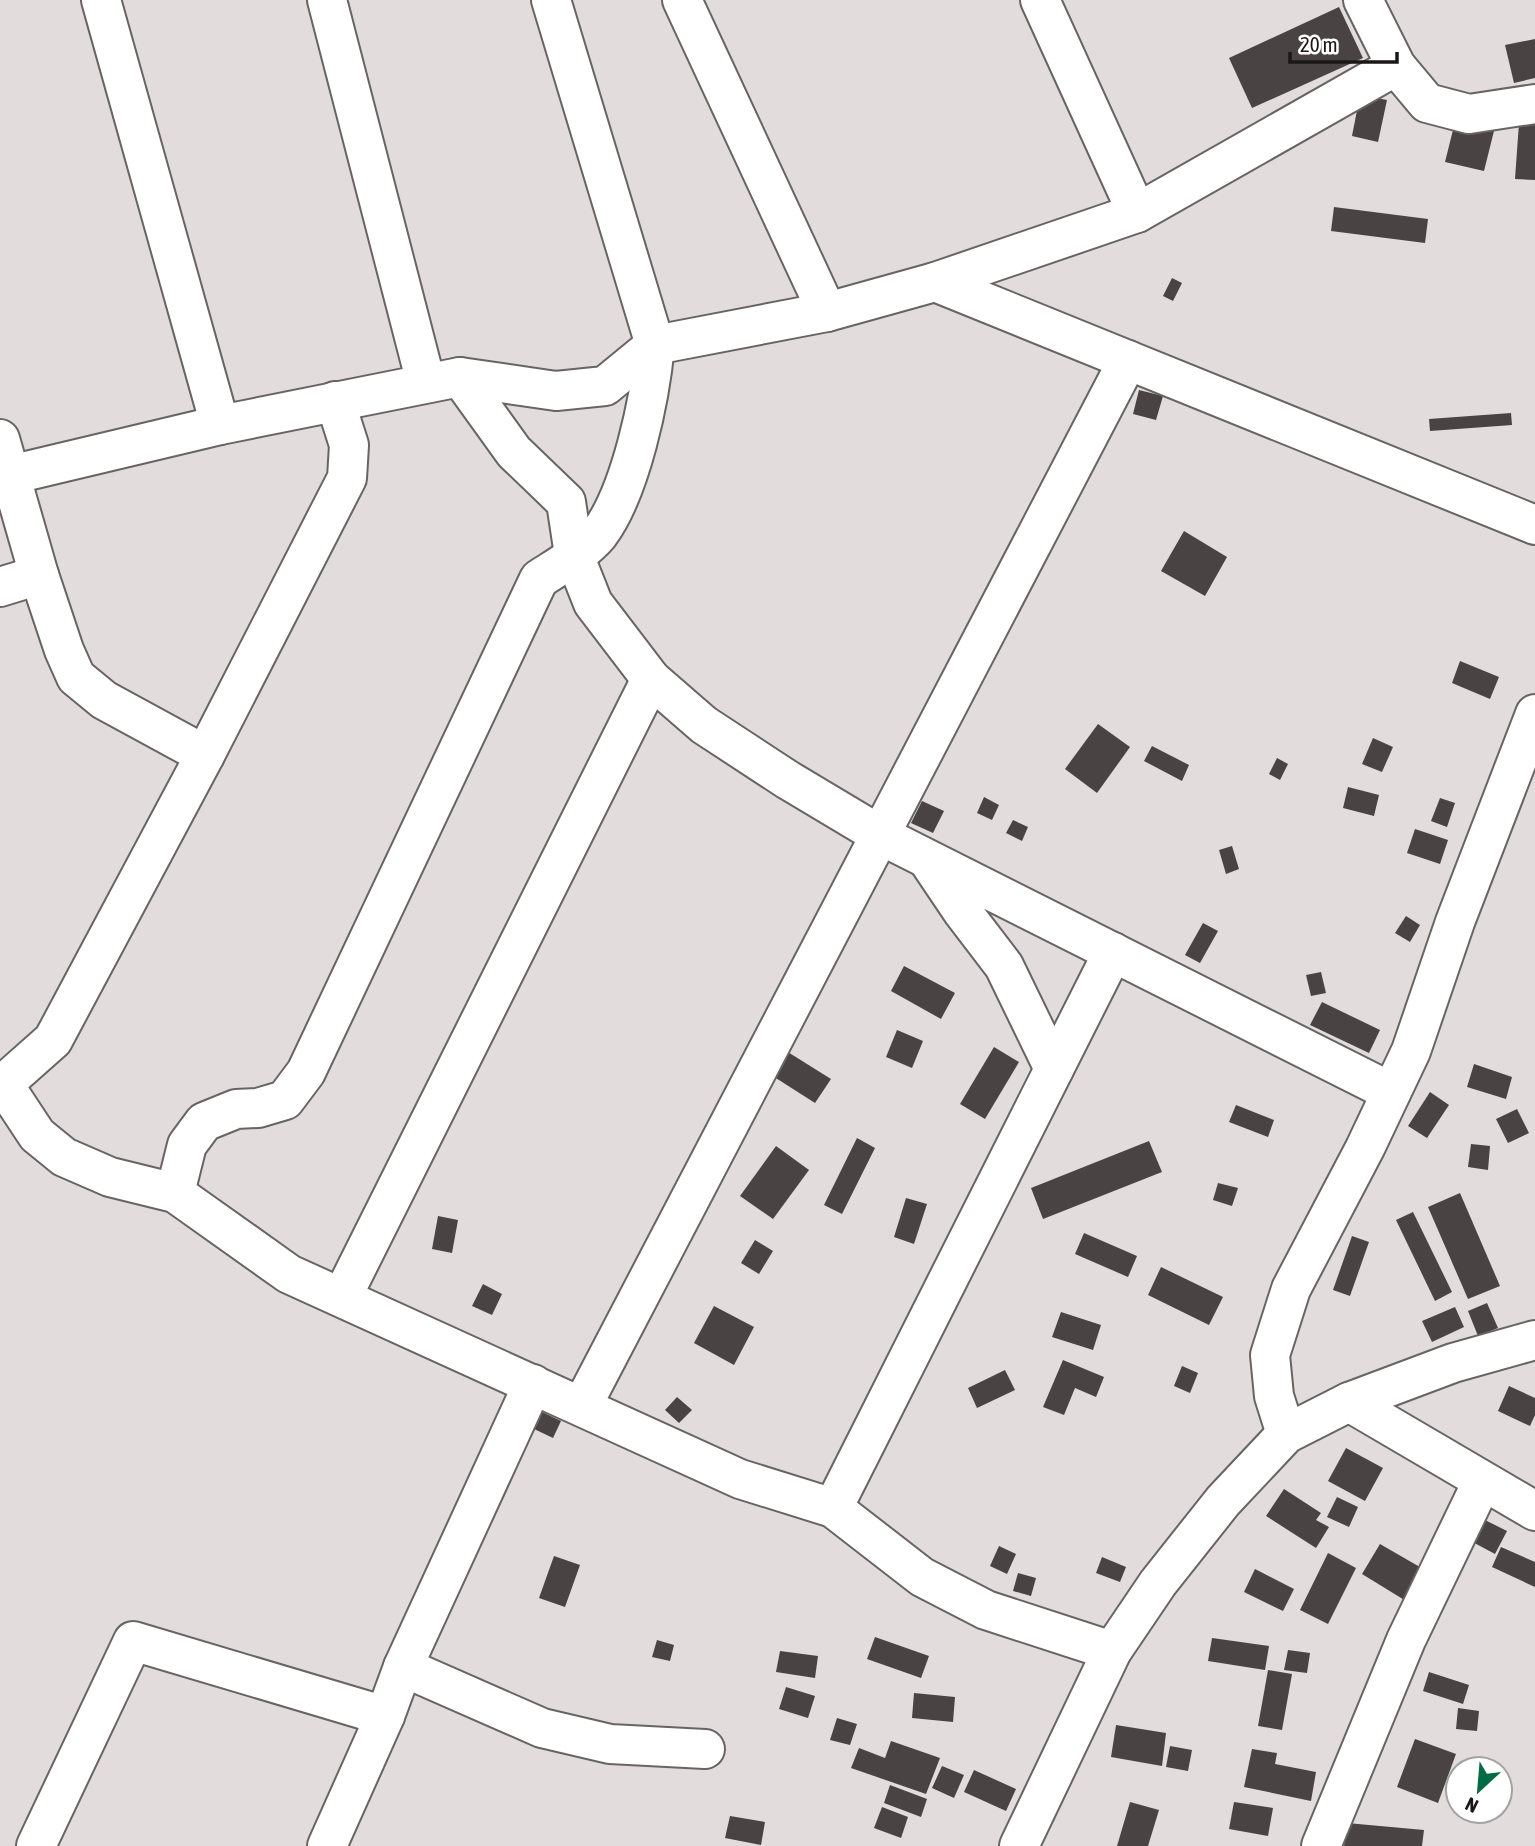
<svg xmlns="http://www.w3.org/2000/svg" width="1535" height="1846" font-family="'Asap Condensed',sans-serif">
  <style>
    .building { fill: #494443 }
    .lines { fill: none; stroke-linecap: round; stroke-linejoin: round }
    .street-casing { stroke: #696464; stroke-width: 42 }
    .street { stroke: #fff; stroke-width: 38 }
  </style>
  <rect width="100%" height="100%" fill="#e2dcdd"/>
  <g class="building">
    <path d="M1339 7 1363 58 1252 108 1229 58Z"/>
    <path d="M1535 39V78L1514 83 1505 45Z"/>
    <path d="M1360 95 1387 100 1378 142 1352 136Z"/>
    <path d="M1455 122 1494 131 1484 171 1445 162Z"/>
    <path d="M1519 123 1535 124V180L1515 179Z"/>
    <path d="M1334 207 1428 219 1425 243 1331 231Z"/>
    <path d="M1172 278 1182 283 1173 301 1163 296Z"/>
    <path d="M1139 390 1163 396 1156 420 1133 414Z"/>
    <path d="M1511 413 1512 425 1430 431 1429 419Z"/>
    <path d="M1184 531 1227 557 1205 596 1161 571Z"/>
    <path d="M1460 661 1499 677 1490 699 1452 683Z"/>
    <path d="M1098 724 1130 747 1097 793 1065 769Z"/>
    <path d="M1373 738 1393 747 1382 772 1362 764Z"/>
    <path d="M1152 746 1189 765 1182 781 1144 761Z"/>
    <path d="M1277 758 1288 764 1280 780 1269 774Z"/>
    <path d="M1348 787 1379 795 1374 816 1343 808Z"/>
    <path d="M984 797 999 805 992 820 977 813Z"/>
    <path d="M1440 798 1455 803 1447 827 1431 821Z"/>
    <path d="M922 801 944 811 933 833 911 823Z"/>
    <path d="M1013 820 1028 827 1022 841 1006 833Z"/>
    <path d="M1415 829 1448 840 1440 864 1407 853Z"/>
    <path d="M1232 846 1239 869 1226 874 1219 850Z"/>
    <path d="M1406 916 1420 925 1410 942 1395 933Z"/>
    <path d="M1203 923 1218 931 1200 963 1185 955Z"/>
    <path d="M904 966 955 993 941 1019 891 991Z"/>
    <path d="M1321 972 1326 993 1311 996 1306 975Z"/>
    <path d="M1322 1002 1380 1030 1369 1053 1310 1025Z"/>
    <path d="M897 1030 923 1041 912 1068 886 1057Z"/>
    <path d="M994 1047 1019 1062 985 1119 960 1104Z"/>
    <path d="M783 1049 831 1079 815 1103 768 1073Z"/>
    <path d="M1474 1064 1512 1077 1506 1099 1467 1087Z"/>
    <path d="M1430 1092 1449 1105 1427 1138 1408 1126Z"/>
    <path d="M1236 1105 1274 1120 1268 1137 1229 1122Z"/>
    <path d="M1517 1109 1529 1133 1508 1143 1496 1119Z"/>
    <path d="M857 1138 875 1148 842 1214 824 1205Z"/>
    <path d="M1149 1141 1162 1172 1043 1219 1031 1188Z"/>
    <path d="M1471 1144 1490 1146 1488 1170 1468 1167Z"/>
    <path d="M776 1146 809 1170 773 1219 740 1196Z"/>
    <path d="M1218 1183 1238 1188 1232 1206 1213 1200Z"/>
    <path d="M1460 1193 1500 1286 1468 1299 1428 1207Z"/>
    <path d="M906 1198 927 1204 914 1244 894 1237Z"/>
    <path d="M1413 1212 1452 1292 1435 1301 1396 1220Z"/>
    <path d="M438 1216 458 1220 452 1253 432 1249Z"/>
    <path d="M1084 1233 1137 1256 1128 1277 1075 1254Z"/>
    <path d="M1352 1236 1369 1242 1350 1296 1333 1290Z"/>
    <path d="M755 1240 773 1251 759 1274 741 1263Z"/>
    <path d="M1161 1267 1223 1297 1209 1325 1148 1295Z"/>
    <path d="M483 1284 502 1294 492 1315 472 1306Z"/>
    <path d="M1487 1303 1498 1328 1478 1336 1468 1311Z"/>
    <path d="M714 1306 754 1327 734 1365 694 1343Z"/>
    <path d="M1455 1307 1464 1327 1432 1342 1422 1321Z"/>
    <path d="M1061 1312 1101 1325 1093 1350 1052 1337Z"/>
    <path d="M1063 1360 1104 1377 1096 1397 1075 1388 1064 1415 1043 1407Z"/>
    <path d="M1182 1366 1198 1373 1190 1393 1174 1386Z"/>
    <path d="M1005 1370 1015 1390 977 1408 968 1388Z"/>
    <path d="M1509 1386 1535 1398V1415L1530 1426 1498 1411Z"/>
    <path d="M677 1397 692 1410 679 1423 665 1410Z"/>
    <path d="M540 1411 561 1421 553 1438 532 1428Z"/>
    <path d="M1346 1448 1383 1468 1365 1501 1328 1481Z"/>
    <path d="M1284 1489 1321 1513 1316 1520 1329 1527 1316 1548 1266 1516Z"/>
    <path d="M1337 1497 1358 1507 1349 1527 1327 1517Z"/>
    <path d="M1479 1517 1507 1531 1495 1554 1467 1539Z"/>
    <path d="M1380 1544 1425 1570 1406 1601 1362 1574Z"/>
    <path d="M999 1546 1016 1554 1007 1574 990 1566Z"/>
    <path d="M1501 1547 1535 1562V1587L1492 1567Z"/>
    <path d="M1328 1553 1356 1568 1328 1624 1300 1610Z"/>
    <path d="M554 1556 580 1565 565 1607 539 1598Z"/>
    <path d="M1102 1557 1126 1567 1120 1582 1096 1573Z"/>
    <path d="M1255 1569 1294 1589 1283 1611 1244 1592Z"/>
    <path d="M1018 1573 1036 1578 1031 1596 1013 1591Z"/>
    <path d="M875 1637 929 1656 921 1678 867 1659Z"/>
    <path d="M1212 1638 1269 1646 1265 1670 1208 1661Z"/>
    <path d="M657 1640 674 1645 670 1661 652 1657Z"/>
    <path d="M1288 1650 1310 1653 1307 1673 1284 1670Z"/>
    <path d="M780 1651 818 1656 815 1678 776 1672Z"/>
    <path d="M1268 1670 1292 1674 1282 1730 1258 1726Z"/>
    <path d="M1429 1672 1469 1685 1463 1704 1423 1691Z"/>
    <path d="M786 1687 815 1696 808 1718 779 1709Z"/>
    <path d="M914 1693 955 1697 953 1722 912 1718Z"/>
    <path d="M1458 1708 1479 1711 1477 1731 1456 1729Z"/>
    <path d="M837 1718 857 1724 850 1745 830 1740Z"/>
    <path d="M1116 1725 1166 1733 1162 1766 1111 1757Z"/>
    <path d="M1415 1739 1456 1754 1438 1803 1397 1787Z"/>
    <path d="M891 1741 940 1758 926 1794 851 1768 859 1748 885 1758Z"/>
    <path d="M1170 1746 1192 1750 1188 1771 1166 1767Z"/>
    <path d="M1252 1749 1277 1753 1275 1764 1316 1772 1311 1801 1244 1787Z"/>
    <path d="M942 1766 964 1775 954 1798 932 1788Z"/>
    <path d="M974 1770 1016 1789 1006 1811 964 1792Z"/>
    <path d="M890 1785 927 1799 921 1817 884 1803Z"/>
    <path d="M1130 1802 1159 1810 1148 1846H1117Z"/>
    <path d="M1234 1802 1273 1808 1268 1836 1229 1829Z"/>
    <path d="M882 1807 908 1817 901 1838 874 1828Z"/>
    <path d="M730 1816 765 1822 761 1845 725 1838Z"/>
    <path d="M1347 1823 1424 1830 1422 1846H1344Z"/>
  </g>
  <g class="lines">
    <g class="street-casing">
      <g id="street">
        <path d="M101 0 220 425"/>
        <path d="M327 0 426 383"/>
        <path d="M682 0 827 312"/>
        <path d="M1040 0 1137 213"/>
        <path d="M1363 0 1396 66 1427 103 1469 114 1535 104"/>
        <path d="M935 282 1535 525"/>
        <path d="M460 377 514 452 566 502 574 555 593 603 651 679 704 725 788 780 880 835 1391 1092"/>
        <path d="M0 439 39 575 64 650 76 677 104 700 205 755"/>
        <path d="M10 475 220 425 460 377 556 391 605 386 655 345 827 312 935 282 1137 213 1396 66"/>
        <path d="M0 587 39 575"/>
        <path d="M929 862 962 911 1004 966 1054 1069"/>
        <path d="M4 1085 37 1135 64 1157 110 1177 175 1193 289 1274 740 1479 833 1508 922 1577 986 1610 1112 1651"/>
        <path d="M0 1087 53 1040 205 755 347 478 349 445 335 401"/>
        <path d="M175 1193 187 1145 204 1122 236 1109 258 1108 285 1100 306 1072 539 579C559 566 584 552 599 534 631 491 650 399 655 345L551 0"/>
        <path d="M342 1297 651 679"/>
        <path d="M1349 1402 1535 1511"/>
        <path d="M582 1406 1128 360"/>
        <path d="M1286 1434 1274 1396 1270 1355 1291 1289 1365 1148 1411 1051 1455 922 1535 714"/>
        <path d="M833 1508 1113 952"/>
        <path d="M403 1667 542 1728 610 1744 705 1749"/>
        <path d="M36 1846 133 1641 385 1716"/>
        <path d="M327 1846 385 1716 403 1667 533 1384"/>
        <path d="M1019 1846 1112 1651 1158 1583 1223 1501 1286 1434 1349 1402 1453 1363 1535 1340"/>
        <path d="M1321 1846 1406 1640 1482 1482"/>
      </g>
    </g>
    <use href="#street" class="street"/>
  </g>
  <g transform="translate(1479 1790) rotate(206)"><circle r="33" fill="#ffffff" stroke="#a3a2a3" stroke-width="2"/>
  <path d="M0-5L12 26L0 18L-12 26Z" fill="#006c43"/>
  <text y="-10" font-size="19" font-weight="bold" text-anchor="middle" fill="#1a1718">N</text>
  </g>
  <path d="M1290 52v10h107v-10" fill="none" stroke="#1a1718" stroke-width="3.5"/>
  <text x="1300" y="52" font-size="21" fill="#1a1718" stroke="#ffffff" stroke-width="5" paint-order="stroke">20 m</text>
</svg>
